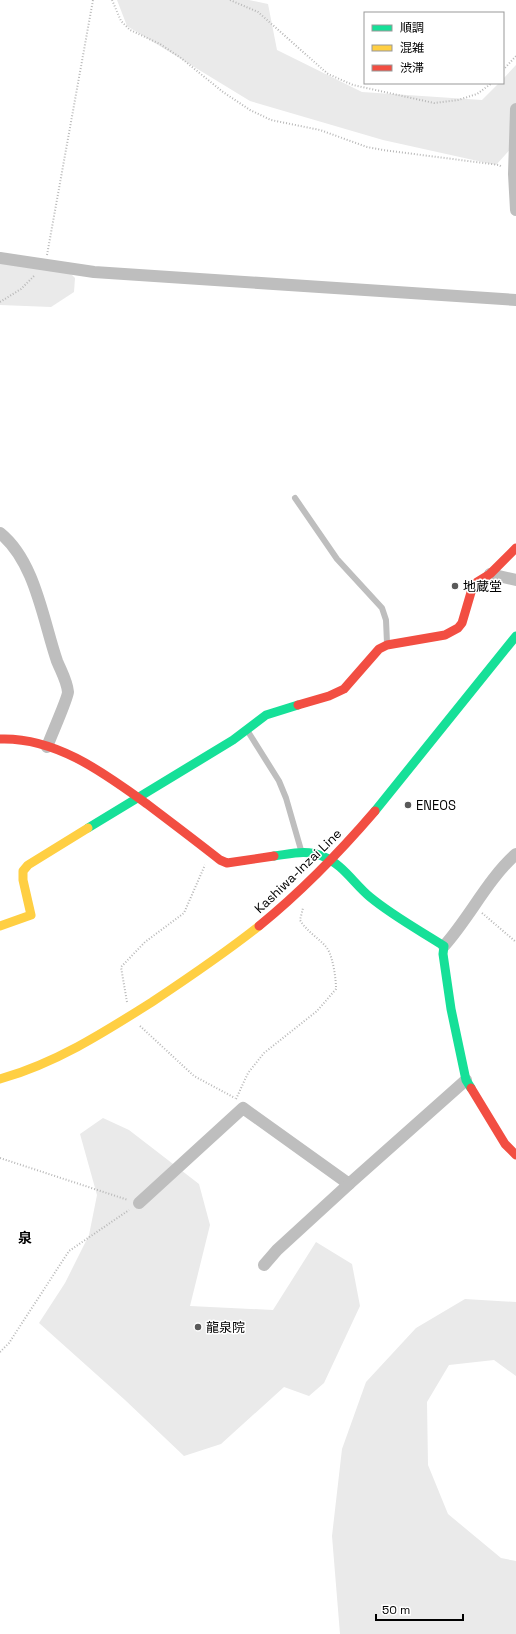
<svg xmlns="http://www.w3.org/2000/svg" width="516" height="1634" font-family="'Space Grotesk','Noto Sans JP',sans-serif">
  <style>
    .green { fill: #eaeaea }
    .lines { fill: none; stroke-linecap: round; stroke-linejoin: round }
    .path { stroke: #b8b8b8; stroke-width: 2; stroke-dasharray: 1 2; stroke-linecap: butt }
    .lane { stroke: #bebebe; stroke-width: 6 }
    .street { stroke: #bebebe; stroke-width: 12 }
    .fast { stroke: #16e098; stroke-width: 9 }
    .slow { stroke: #ffcf43; stroke-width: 9 }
    .jam { stroke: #f24e42; stroke-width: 9 }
    .poi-dot { fill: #595959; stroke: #fff; stroke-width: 1.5 }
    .labels { text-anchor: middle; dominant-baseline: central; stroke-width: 3; stroke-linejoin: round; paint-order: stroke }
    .poi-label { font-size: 13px; fill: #000; stroke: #fff; text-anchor: start }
    .street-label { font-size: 13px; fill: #000; stroke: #fff }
    .neighbourhood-label { font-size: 14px; font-weight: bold; fill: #000; stroke: #fff }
  </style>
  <rect width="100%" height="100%" fill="#fff"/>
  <g class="green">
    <path d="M117 0H249L268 4 277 50 362 92 482 100 499 83H503V79L516 65V143L496 165 383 140 250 101 127 26Z"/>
    <path d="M0 259 58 261 75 278 74 292 51 307 0 305Z"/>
    <path d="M103 1118 129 1130 199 1184 210 1225 190 1306 273 1310 316 1242 352 1264 360 1306 324 1383 309 1396 284 1387 221 1444 184 1456 125 1400 39 1323 65 1283 89 1235 97 1195 80 1134Z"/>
    <path d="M465 1299 516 1302V1376L494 1360 449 1365 427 1402 428 1465 448 1514 501 1558 516 1561V1634H340L332 1536 342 1449 366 1382 416 1328Z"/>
  </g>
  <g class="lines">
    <g class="path">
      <path d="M112 0 121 21 130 30 160 44 181 58 223 92 250 110 271 120 320 130 367 147 383 150 499 165 502 167"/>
      <path d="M230 0 258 12 328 74 353 85 434 103 458 100 477 94 492 83"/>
      <path d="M503 70 516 56"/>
      <path d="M47 255 93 0"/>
      <path d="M0 302 21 289 35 275"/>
      <path d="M482 913 516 942"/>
      <path d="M127 1002 121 967 145 942 184 913 205 865"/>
      <path d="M140 1026 194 1076 235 1098"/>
      <path d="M236 1099 248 1073 264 1053 317 1011 336 989C336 978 333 957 327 948 319 938 307 932 300 920L303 908"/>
      <path d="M0 1158 128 1200"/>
      <path d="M0 1352 9 1343 69 1251 129 1210"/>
    </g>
    <g class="lane">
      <path d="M295 498 337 559 382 608 386 620 387 643"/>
      <path d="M247 730 279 781 286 798 301 850"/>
    </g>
    <g class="street">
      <path d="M516 109 514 174 516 210"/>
      <path d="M0 258 94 272 516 300"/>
      <path d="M0 533C35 561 43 620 57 661 61 671 67 681 68 692 68 698 50 738 47 747"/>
      <path d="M490 574 516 580"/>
      <path d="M444 946C470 917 487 880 516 854"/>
      <path d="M139 1203 243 1108 349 1184 466 1080"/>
      <path d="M264 1265 277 1250 349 1184"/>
    </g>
    <g class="fast">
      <path d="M375 811 516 636"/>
      <path d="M88 828 233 740 266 715 298 705"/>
      <path d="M274 856C290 854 307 849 322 856 343 864 354 884 370 897 393 916 419 930 444 946L443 954 451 1009 466 1080 471 1088"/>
    </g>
    <g class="slow">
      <path d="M0 926 31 915 23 880V871L28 865 88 828"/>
      <path d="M0 1079C56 1063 103 1033 152 1002 188 978 225 953 259 926"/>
    </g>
    <g class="jam">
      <path d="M298 705 329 696 344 689 379 649 387 645 445 635 458 628 462 623 472 589 477 582 490 574 516 548"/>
      <path d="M0 739C56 737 104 773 147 804 172 823 196 841 220 860L227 863 274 856"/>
      <path d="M259 926C302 891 339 853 375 811"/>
      <path d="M471 1088 505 1144 516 1155"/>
    </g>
  </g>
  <g class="poi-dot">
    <circle cx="455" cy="586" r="4"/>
    <circle cx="408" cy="805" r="4"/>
    <circle cx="198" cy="1327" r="4"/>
  </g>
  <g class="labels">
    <g class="poi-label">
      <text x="463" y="586">地蔵堂</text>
      <text x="416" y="805">ENEOS</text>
      <text x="206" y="1327">龍泉院</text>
    </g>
    <g class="street-label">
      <text transform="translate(298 871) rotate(-44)">Kashiwa-Inzai Line</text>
    </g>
    <g class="neighbourhood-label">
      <text x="25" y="1238">泉</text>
    </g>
  </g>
  <rect x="364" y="12" width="140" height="72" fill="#ffffff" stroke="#999999"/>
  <rect x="372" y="25" width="20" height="6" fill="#16e098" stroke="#999999"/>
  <text x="400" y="32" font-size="12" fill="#000000">順調</text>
  <rect x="372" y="45" width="20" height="6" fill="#ffcf43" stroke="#999999"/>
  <text x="400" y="52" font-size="12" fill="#000000">混雑</text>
  <rect x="372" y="65" width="20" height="6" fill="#f24e42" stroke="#999999"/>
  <text x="400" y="72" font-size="12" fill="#000000">渋滞</text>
  <path d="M376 1614v6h87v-6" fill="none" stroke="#000000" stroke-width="2"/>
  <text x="382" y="1614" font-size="12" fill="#000000" stroke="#ffffff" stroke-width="3" paint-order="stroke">50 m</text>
</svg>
